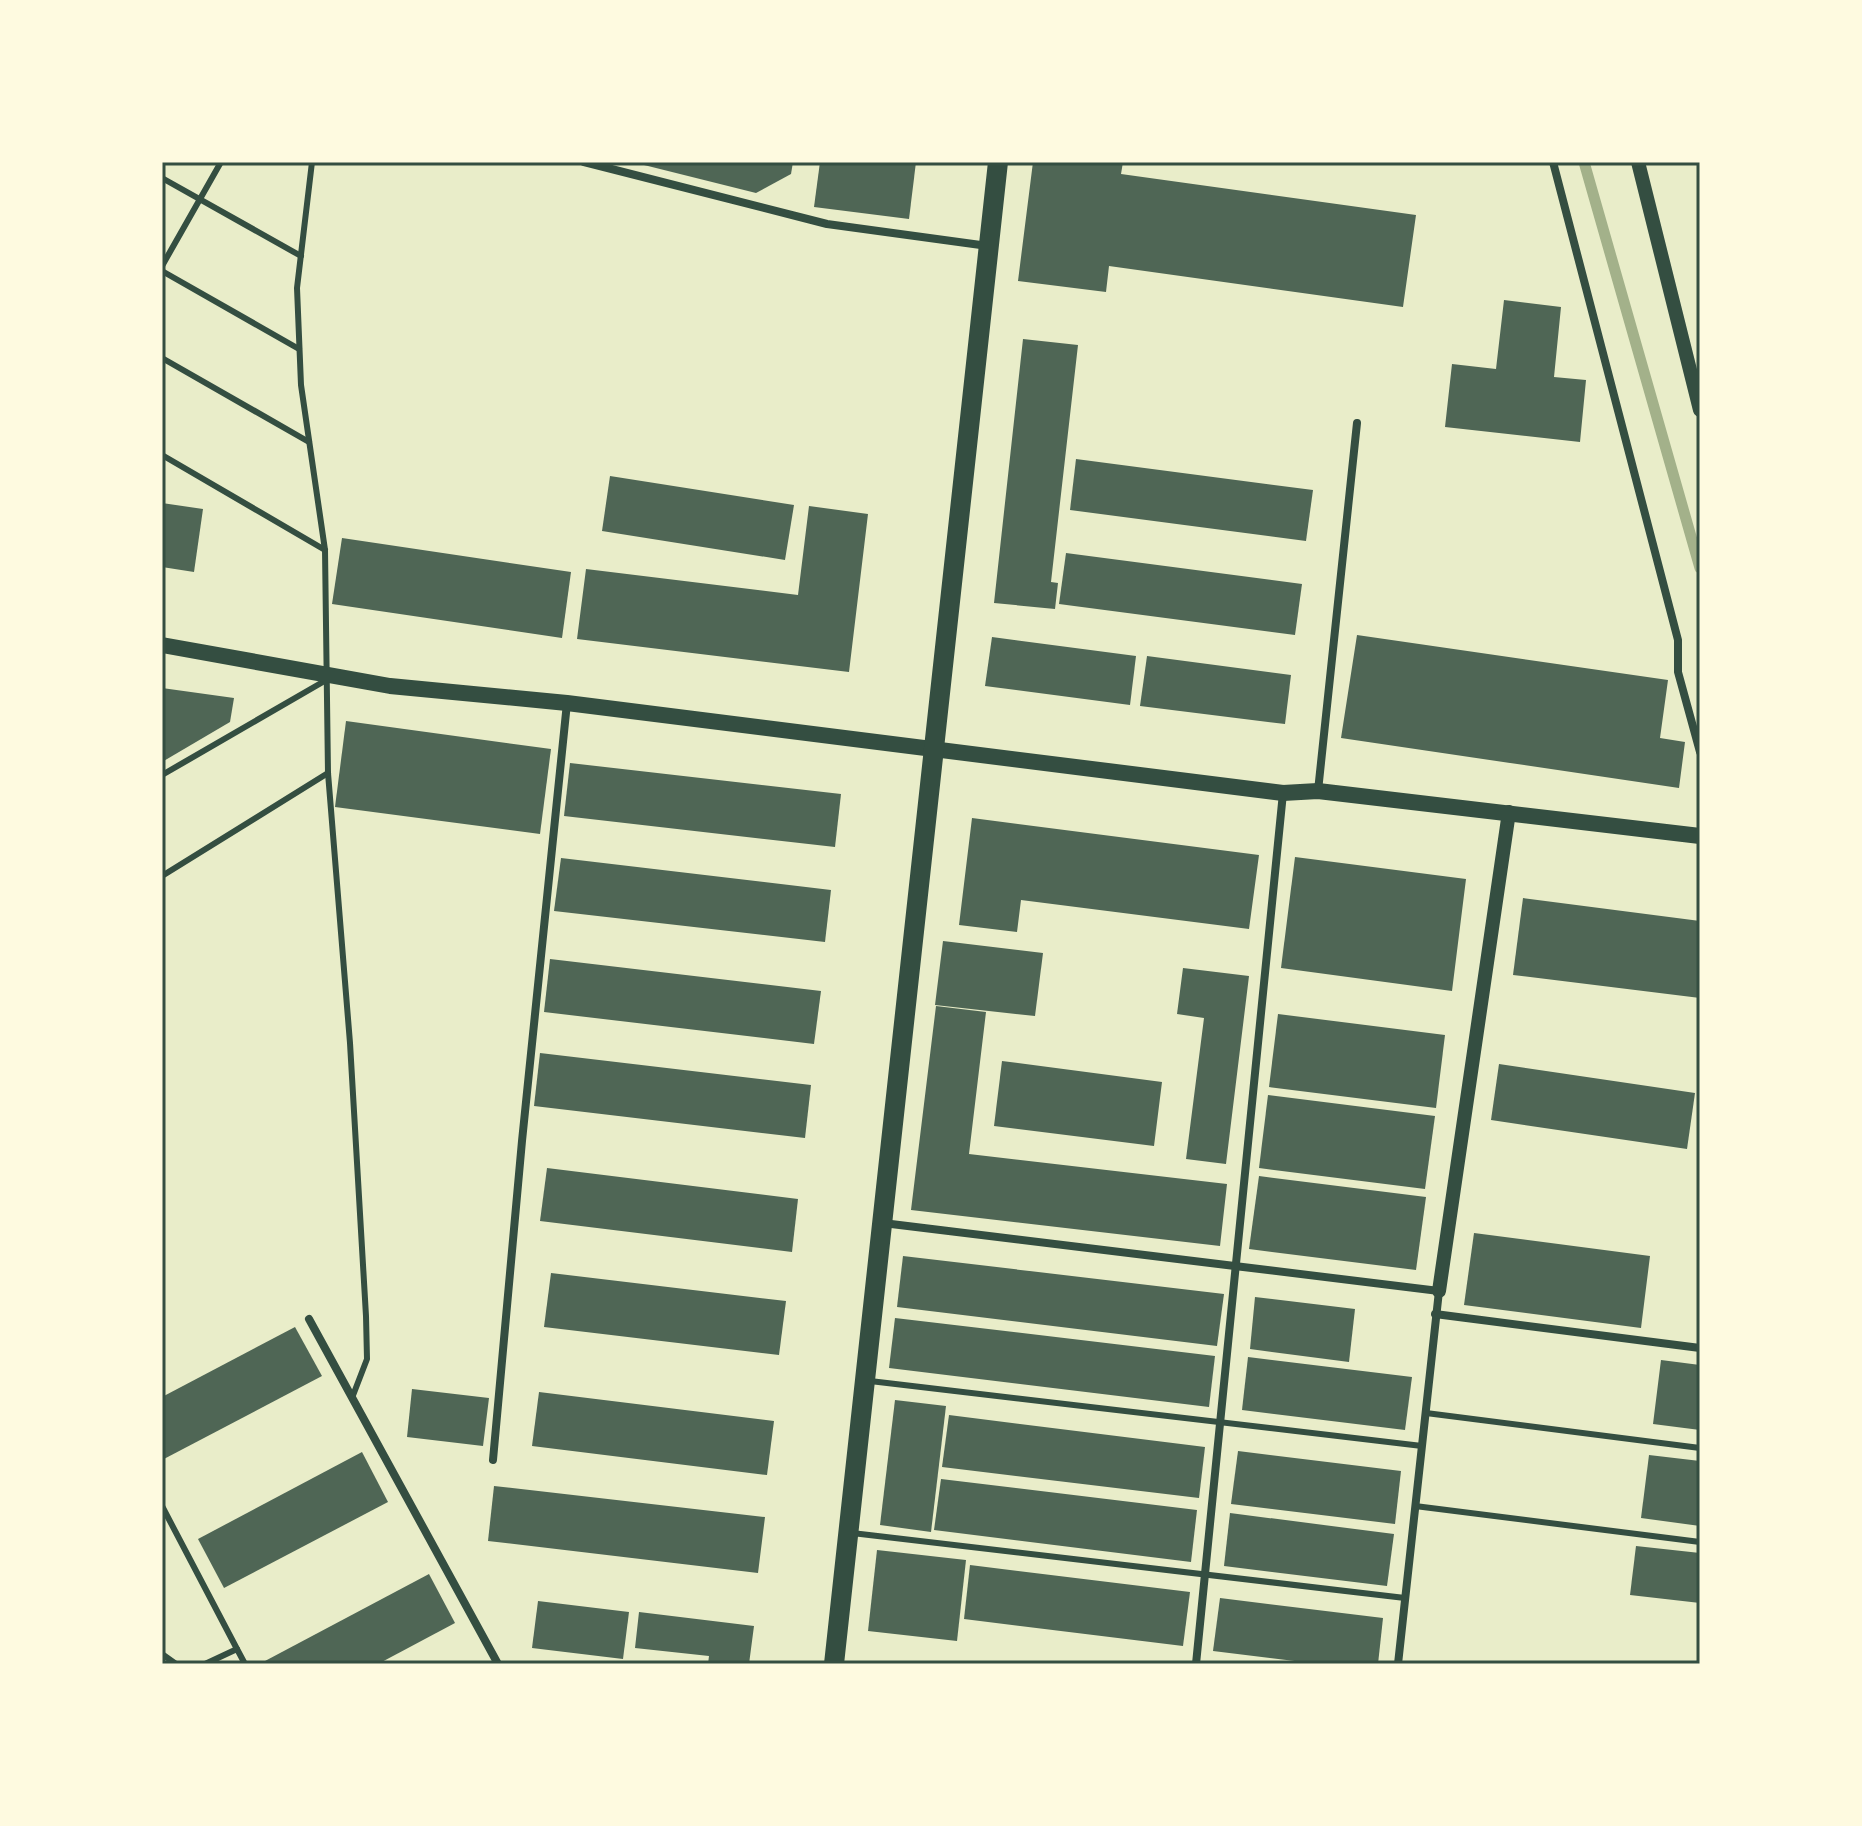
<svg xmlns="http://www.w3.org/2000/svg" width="1862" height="1826" font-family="Poppins,sans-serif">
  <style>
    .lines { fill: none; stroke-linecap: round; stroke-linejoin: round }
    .stream { stroke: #a3b18a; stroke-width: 11 }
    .building { fill: #4f6655 }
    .service { stroke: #344e41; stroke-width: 6 }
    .minor { stroke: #344e41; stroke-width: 8 }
    .tertiary { stroke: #344e41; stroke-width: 14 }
    .secondary { stroke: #344e41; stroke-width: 16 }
    .primary { stroke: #344e41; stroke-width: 20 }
    .neatline { fill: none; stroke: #344e41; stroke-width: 3 }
  </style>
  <rect width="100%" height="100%" fill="#e9edc9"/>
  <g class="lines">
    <path class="stream" d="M1584 162 1700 568"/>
  </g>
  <g class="building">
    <path d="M632 162H793L791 174 756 193Z"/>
    <path d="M820 162H916L909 219 814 207Z"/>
    <path d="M1033 162H1123L1121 174 1416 215 1403 307 1109 266 1106 292 1018 281Z"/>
    <path d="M1504 300 1561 307 1554 377 1586 380 1580 442 1445 427 1452 364 1496 369Z"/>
    <path d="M1023 339 1078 345 1051 582 1058 583 1055 609 994 603Z"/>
    <path d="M1076 459 1313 490 1306 541 1070 510Z"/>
    <path d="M610 476 794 505 785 560 602 531Z"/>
    <path d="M162 503 203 509 194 572 162 567Z"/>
    <path d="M809 506 868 514 849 672 577 639 586 569 798 595Z"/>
    <path d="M342 538 571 572 562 638 332 604Z"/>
    <path d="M1066 553 1302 584 1295 635 1059 604Z"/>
    <path d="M1357 635 1668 680 1660 738 1685 742 1679 788 1341 738Z"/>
    <path d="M992 637 1136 656 1130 705 985 686Z"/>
    <path d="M1147 656 1291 675 1285 724 1140 706Z"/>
    <path d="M162 688 234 698 230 722 162 762Z"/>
    <path d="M346 721 551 749 540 834 335 807Z"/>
    <path d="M570 763 841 794 835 847 564 816Z"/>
    <path d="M972 818 1259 855 1249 929 1021 900 1017 932 959 925Z"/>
    <path d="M1295 857 1466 879 1452 991 1281 968Z"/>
    <path d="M561 858 831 890 825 942 554 911Z"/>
    <path d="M1523 898 1700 921V998L1513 975Z"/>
    <path d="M943 941 1043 953 1035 1016 935 1005Z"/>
    <path d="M550 959 821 991 814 1044 544 1012Z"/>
    <path d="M1183 968 1249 976 1226 1164 1186 1159 1204 1018 1177 1014Z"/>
    <path d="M936 1006 986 1012 969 1154 1227 1184 1220 1246 911 1210Z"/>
    <path d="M1278 1014 1445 1035 1436 1108 1269 1087Z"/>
    <path d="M540 1053 811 1085 805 1138 534 1106Z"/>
    <path d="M1002 1061 1162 1082 1154 1146 994 1126Z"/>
    <path d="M1499 1064 1695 1093 1687 1149 1491 1120Z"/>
    <path d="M1268 1095 1435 1116 1425 1189 1259 1168Z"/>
    <path d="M547 1168 798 1199 792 1252 540 1221Z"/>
    <path d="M1259 1176 1426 1197 1416 1270 1249 1249Z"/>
    <path d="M1474 1233 1650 1256 1641 1328 1464 1305Z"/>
    <path d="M903 1256 1224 1294 1217 1346 897 1307Z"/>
    <path d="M551 1273 786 1301 779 1355 544 1327Z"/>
    <path d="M1255 1297 1355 1309 1349 1362 1250 1349Z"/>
    <path d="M895 1318 1215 1356 1209 1407 889 1368Z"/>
    <path d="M295 1327 322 1376 162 1460V1397Z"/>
    <path d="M1248 1357 1412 1377 1405 1430 1242 1410Z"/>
    <path d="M1661 1360 1700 1365V1430L1653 1424Z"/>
    <path d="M412 1389 489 1398 483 1446 407 1437Z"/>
    <path d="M539 1392 774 1421 767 1475 532 1446Z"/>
    <path d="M895 1400 946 1406 931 1532 880 1525Z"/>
    <path d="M949 1415 1205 1447 1199 1498 942 1467Z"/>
    <path d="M1238 1451 1401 1471 1395 1524 1231 1504Z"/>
    <path d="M362 1452 388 1502 224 1588 198 1539Z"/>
    <path d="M1649 1455 1700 1461V1526L1641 1518Z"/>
    <path d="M941 1479 1197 1510 1191 1562 934 1530Z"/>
    <path d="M494 1486 765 1517 758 1573 488 1541Z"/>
    <path d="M1230 1513 1394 1534 1387 1586 1224 1566Z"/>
    <path d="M1636 1546 1700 1553V1603L1630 1595Z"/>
    <path d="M877 1550 966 1560 957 1641 868 1631Z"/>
    <path d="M970 1565 1190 1592 1183 1646 964 1619Z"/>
    <path d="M429 1574 455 1623 378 1664H267L265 1661Z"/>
    <path d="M1220 1598 1383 1618 1378 1664H1319L1213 1651Z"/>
    <path d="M538 1601 629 1612 623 1659 532 1648Z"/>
    <path d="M639 1612 754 1626 749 1664H708L709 1656 635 1648Z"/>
  </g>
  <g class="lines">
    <g class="service">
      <path d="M312 162 297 288 301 385 325 550 328 773 350 1043 366 1316 367 1359 352 1398"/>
      <path d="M162 178 301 256"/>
      <path d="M162 266 221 162"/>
      <path d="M162 271 299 349"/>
      <path d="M162 358 309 442"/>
      <path d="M162 455 325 550"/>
      <path d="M162 775 328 679"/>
      <path d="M162 876 328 773"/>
      <path d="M870 1381 1422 1446"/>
      <path d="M1426 1413 1700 1448"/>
      <path d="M162 1506 237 1649"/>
      <path d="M1415 1506 1700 1542"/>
      <path d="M852 1533 1405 1598"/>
      <path d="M162 1654 176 1664"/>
      <path d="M205 1664 237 1649 245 1664"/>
    </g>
    <g class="minor">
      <path d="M584 162 827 224 988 246"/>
      <path d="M1553 162 1678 640V672L1700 752"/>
      <path d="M1318 791 1357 423"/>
      <path d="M883 1223 1439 1291 1398 1664"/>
      <path d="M1435 1314 1700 1348"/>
      <path d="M309 1319 498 1664"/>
      <path d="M493 1460 522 1141 567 703"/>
      <path d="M1196 1664 1283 793"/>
    </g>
    <g class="tertiary">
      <path d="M1638 162 1700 410"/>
      <path d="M1439 1291 1509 812"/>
    </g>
    <path class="secondary" d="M162 645 390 686 567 703 1283 793 1318 791 1700 836"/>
    <path class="primary" d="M834 1664 998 162"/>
  </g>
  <rect width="1862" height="1826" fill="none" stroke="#fefae0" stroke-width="328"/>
  <rect x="164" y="164" width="1534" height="1498" class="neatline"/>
</svg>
